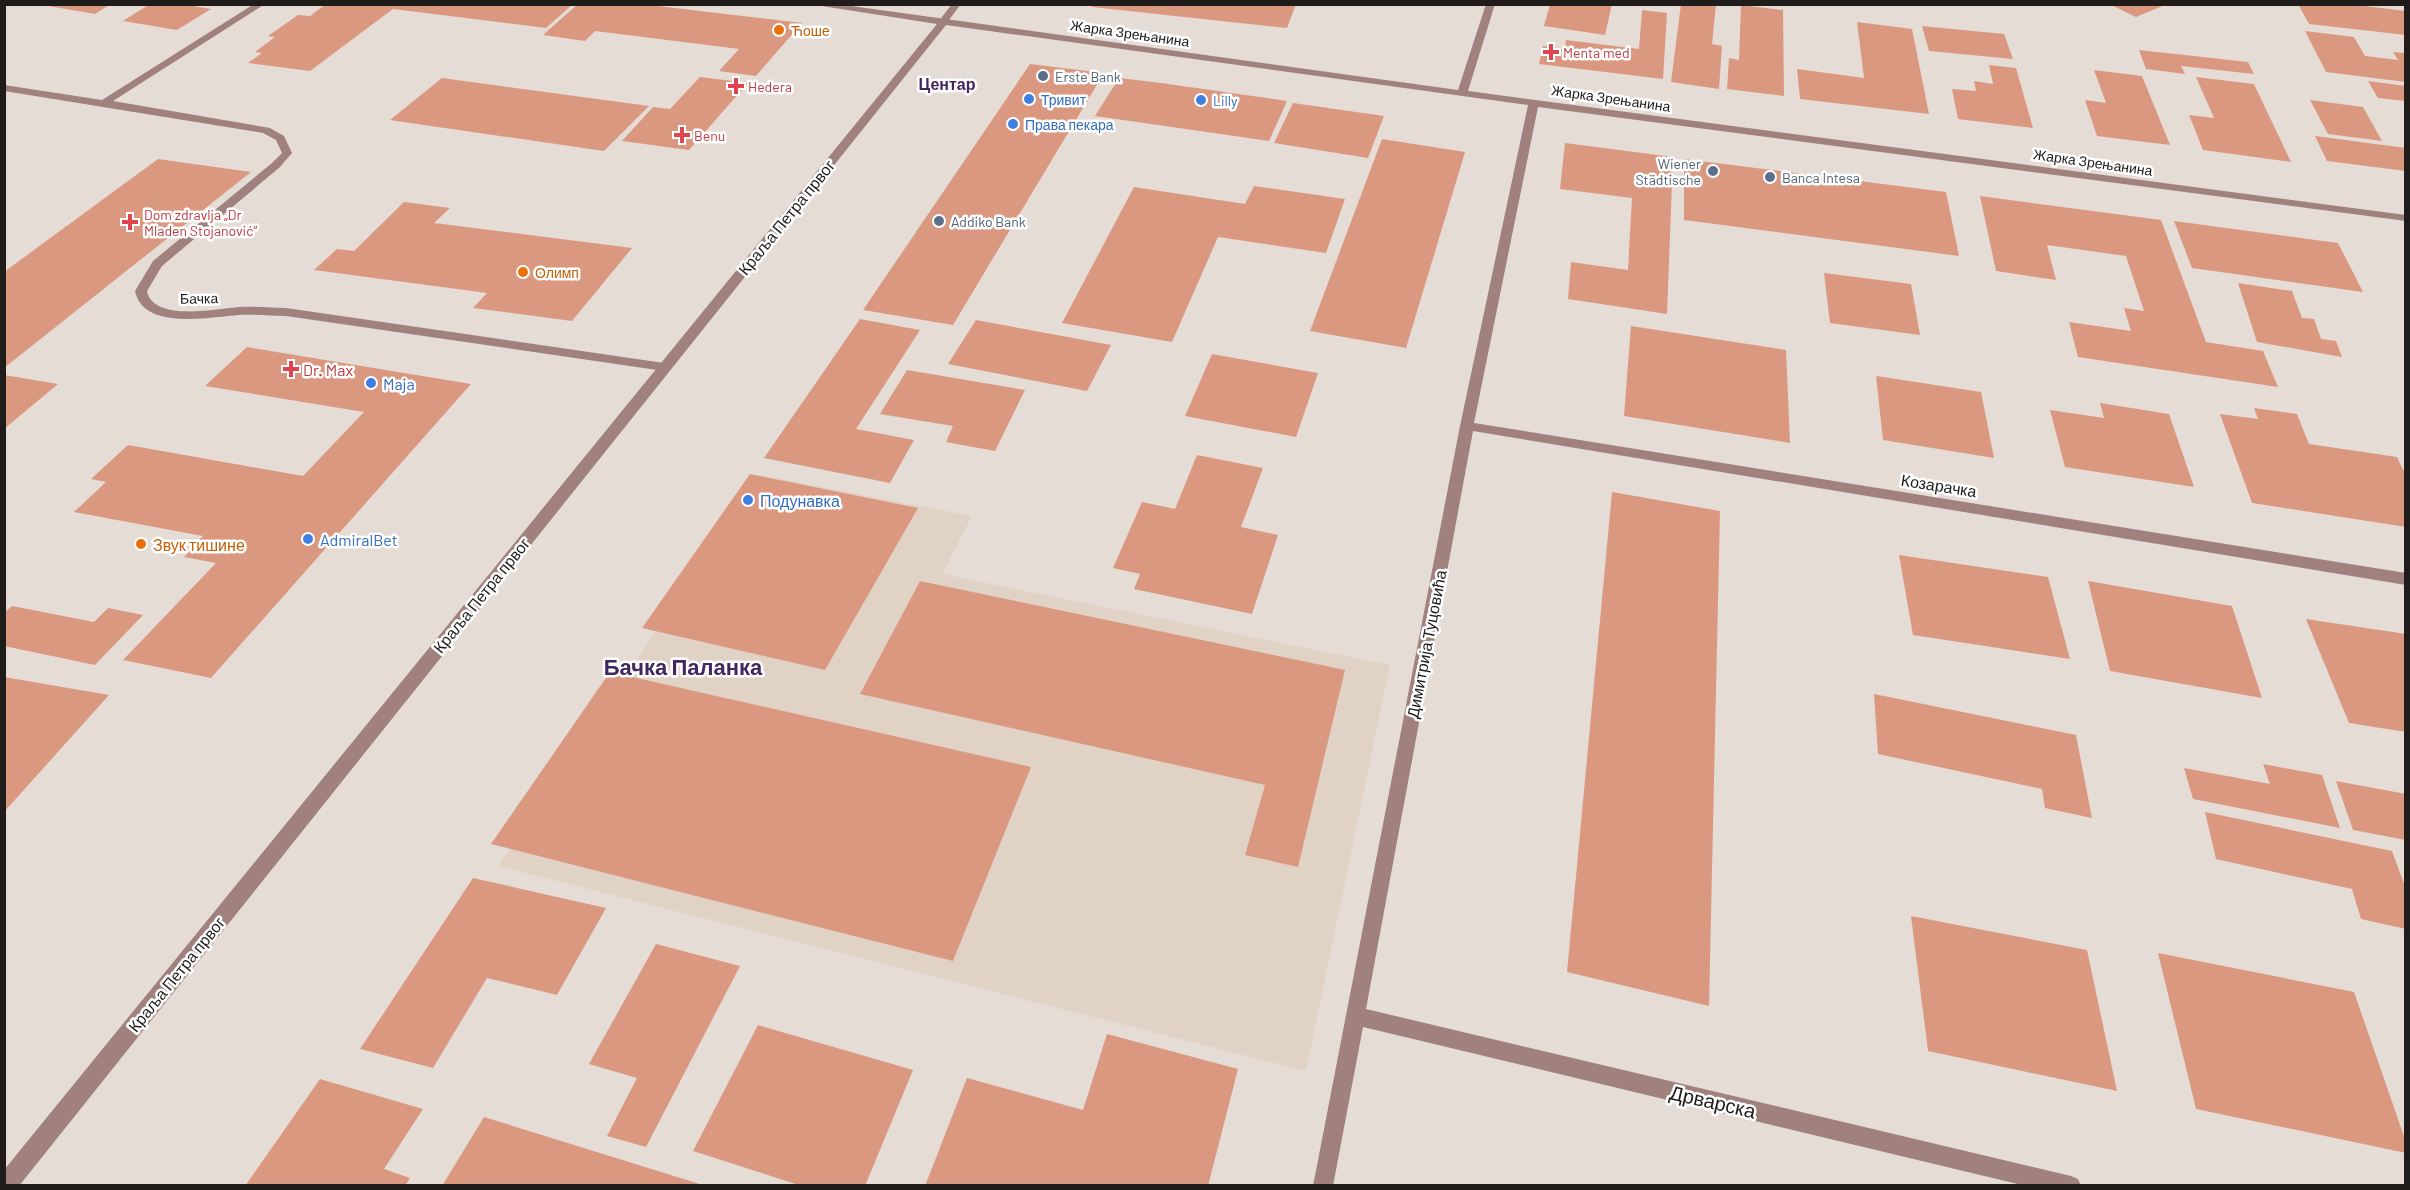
<svg xmlns="http://www.w3.org/2000/svg" width="2410" height="1190" font-family="Barlow,sans-serif">
  <style>
    .built { fill: #e1d2c6 }
    .building { fill: #db9880 }
    .lines { fill: none; stroke-linecap: round; stroke-linejoin: round }
    .service { fill: #a1817e; fill-rule: evenodd }
    .pedestrian { fill: #a1817e; fill-rule: evenodd }
    .minor { fill: #a1817e; fill-rule: evenodd }
    .food-dot { fill: #e8710a; stroke: #fff; stroke-width: 2 }
    .health-dot { fill: #e0444e; stroke: #fff; stroke-width: 2 }
    .service-dot { fill: #5c6f8a; stroke: #fff; stroke-width: 2 }
    .shop-dot { fill: #3f7fe0; stroke: #fff; stroke-width: 2 }
    .labels { text-anchor: middle; dominant-baseline: central; stroke-width: 5; stroke-linejoin: round; paint-order: stroke }
    .far-food-label { font-size: 14px; fill: #c56008; stroke: #fff; text-anchor: start }
    .far-street-label { font-size: 14px; fill: #1f1c1a; stroke: #fff }
    .far-health-label { font-size: 14px; fill: #be3a42; stroke: #fff; text-anchor: start }
    .far-service-label { font-size: 14px; fill: #4e5e75; stroke: #fff; text-anchor: start }
    .far-shop-label { font-size: 14px; fill: #366cbe; stroke: #fff; text-anchor: start }
    .far-quarter-label { font-size: 16px; font-weight: bold; fill: #412660; stroke: #fff }
    .street-label { font-size: 16px; fill: #1f1c1a; stroke: #fff }
    .health-label { font-size: 16px; fill: #be3a42; stroke: #fff; text-anchor: start }
    .shop-label { font-size: 16px; fill: #366cbe; stroke: #fff; text-anchor: start }
    .food-label { font-size: 16px; fill: #c56008; stroke: #fff; text-anchor: start }
    .near-street-label { font-size: 20px; fill: #1f1c1a; stroke: #fff }
    .district-label { font-size: 22px; font-weight: bold; fill: #412660; stroke: #fff }
  </style>
  <rect width="100%" height="100%" fill="#e5dcd6"/>
  <path class="built" d="M761 475 972 516 942 574 1390 665 1306 1071 498 866Z"/>
  <g class="building">
    <path d="M37 4H111L95 14Z"/>
    <path d="M150 4H181L211 9 177 30 123 21Z"/>
    <path d="M326 4 340 5 573 4 546 28 393 9 310 71 248 63 262 53 255 52 275 37 268 36 298 15 310 16Z"/>
    <path d="M578 4H641L802 23 756 76 719 71 739 49 595 31 585 41 543 35Z"/>
    <path d="M1093 4H1296L1287 28 1092 7Z"/>
    <path d="M1550 4H1612L1605 35 1544 26Z"/>
    <path d="M1681 4H1716L1712 44 1722 46 1719 89 1671 82Z"/>
    <path d="M2109 4H2165V5L2136 17Z"/>
    <path d="M2298 4H2348L2406 11V35L2309 24Z"/>
    <path d="M1741 5 1783 10 1784 96 1727 89 1729 58 1739 60Z"/>
    <path d="M1642 10 1667 13 1663 79 1539 64 1543 46 1565 49 1566 40 1639 49Z"/>
    <path d="M1857 22 1912 29 1929 114 1800 99 1797 69 1864 78Z"/>
    <path d="M1922 26 2004 34 2013 59 1929 51Z"/>
    <path d="M2305 31 2354 37 2365 56 2398 60 2393 52 2406 53V82L2326 72Z"/>
    <path d="M2139 50 2248 62 2254 74 2181 66 2185 74 2146 69Z"/>
    <path d="M1030 64 1104 73 953 325 863 310Z"/>
    <path d="M1989 65 2016 68 2033 128 1958 119 1952 89 1976 91 1974 81 1993 84Z"/>
    <path d="M2094 70 2142 76 2170 145 2097 136 2085 100 2106 103Z"/>
    <path d="M700 77 748 83 689 150 622 141 653 107 670 109Z"/>
    <path d="M2196 77 2254 84 2291 162 2203 150 2189 115 2214 118Z"/>
    <path d="M442 78 649 106 604 151 390 120Z"/>
    <path d="M1119 78 1161 83 1287 101 1269 141 1095 116Z"/>
    <path d="M2368 81 2406 86V101L2378 98Z"/>
    <path d="M2310 100 2363 107 2382 141 2328 134Z"/>
    <path d="M1293 103 1384 116 1368 158 1274 143Z"/>
    <path d="M2315 136 2406 148V171L2327 161Z"/>
    <path d="M1382 139 1465 152 1406 348 1310 331Z"/>
    <path d="M1565 143 1673 157 1667 314 1568 299 1571 262 1628 270 1632 198 1560 189Z"/>
    <path d="M158 159 251 172 4 368V272Z"/>
    <path d="M1684 159 1946 192 1959 256 1684 220Z"/>
    <path d="M1254 186 1345 199 1326 253 1218 237 1172 342 1062 323 1134 187 1245 204Z"/>
    <path d="M1980 196 2161 220 2206 342 2263 351 2278 387 2078 357 2069 322 2131 331 2124 308 2144 311 2126 256 2047 245 2056 280 1996 271Z"/>
    <path d="M404 202 450 208 434 223 632 248 572 321 473 308 487 293 314 270 337 249 354 251Z"/>
    <path d="M2174 221 2338 243 2363 292 2192 268Z"/>
    <path d="M1824 273 1911 284 1920 335 1830 323Z"/>
    <path d="M2238 283 2292 291 2302 318 2314 319 2321 339 2336 341 2342 357 2257 342Z"/>
    <path d="M860 319 920 330 856 429 914 440 890 483 764 458Z"/>
    <path d="M976 320 1111 345 1087 391 948 364Z"/>
    <path d="M1631 326 1786 350 1790 443 1624 416Z"/>
    <path d="M247 347 471 384 211 678 123 660 216 563 184 557 203 536 74 512 106 482 91 479 128 445 303 476 364 412 205 386Z"/>
    <path d="M1212 354 1318 373 1296 437 1185 416Z"/>
    <path d="M907 370 1025 390 995 451 946 442 953 426 880 414Z"/>
    <path d="M4 375 58 384 4 429Z"/>
    <path d="M1876 376 1981 392 1994 458 1883 440Z"/>
    <path d="M2100 403 2169 414 2194 487 2065 467 2050 410 2104 418Z"/>
    <path d="M2254 408 2297 414 2309 444 2397 457 2406 476V527L2252 503 2220 414 2258 419Z"/>
    <path d="M1197 455 1263 468 1241 527 1278 535 1252 614 1134 589 1140 574 1113 568 1142 502 1175 509Z"/>
    <path d="M750 474 918 508 825 670 642 628Z"/>
    <path d="M1612 492 1720 511 1709 1006 1567 972Z"/>
    <path d="M1899 555 2048 577 2070 659 1913 635Z"/>
    <path d="M920 581 1345 670 1298 867 1245 855 1265 785 860 694Z"/>
    <path d="M2088 581 2232 606 2262 698 2110 671Z"/>
    <path d="M12 606 94 622 108 608 143 615 95 665 4 646V613Z"/>
    <path d="M2306 619 2406 634V732L2349 723Z"/>
    <path d="M610 672 1031 767 953 961 491 844Z"/>
    <path d="M4 677 109 695 4 812Z"/>
    <path d="M1874 694 2076 735 2092 818 2045 808 2042 789 1878 754Z"/>
    <path d="M2263 764 2322 775 2340 828 2193 799 2184 768 2270 784Z"/>
    <path d="M2336 781 2406 794V840L2353 830Z"/>
    <path d="M2205 812 2392 851 2406 889V929L2361 919 2352 889 2216 859Z"/>
    <path d="M473 878 606 908 557 995 487 978 433 1068 360 1049Z"/>
    <path d="M1911 916 2087 950 2117 1091 1928 1051Z"/>
    <path d="M656 944 740 966 646 1147 607 1136 637 1078 589 1064Z"/>
    <path d="M2158 953 2354 992 2406 1142V1153L2196 1109Z"/>
    <path d="M758 1025 913 1070 865 1186H802L693 1151Z"/>
    <path d="M1107 1034 1238 1069 1208 1186H925L967 1078 1083 1110Z"/>
    <path d="M320 1079 423 1109 384 1169 410 1178 405 1186H245Z"/>
    <path d="M484 1117 703 1185V1186H442Z"/>
  </g>
  <g class="lines">
    <path class="service" d="M254 4H265L113 101 270 128 284 136 292 153 280 167 162 266 147 291C153 322 216 309 239 307 255 306 271 308 286 308L664 363 670 367 669 370 664 371 286 316C270 316 254 314 239 315 210 317 143 331 135 291L153 261 272 163 282 153 276 140 263 133 4 91V85L102 100Z"/>
    <path class="pedestrian" d="M952 4H961L946 24H940L938 22Z"/>
    <path class="minor" d="M809 4H837L1458 90 1486 4H1495L1468 91 2406 215V221L1538 107 1474 423 2406 573V585L1473 431 1366 1009 2071 1176 2078 1179 2081 1186H2026L1363 1027 1333 1186H1313L1460 426 1528 105 946 25 19 1186H4V1170L937 24Z"/>
  </g>
  <g class="food-dot">
    <circle cx="779" cy="30" r="6"/>
    <circle cx="523" cy="272" r="6"/>
    <circle cx="141" cy="544" r="6"/>
  </g>
  <g class="health-dot">
    <path d="M1548 43h6v6h6v6h-6v6h-6v-6h-6v-6h6z"/>
    <path d="M733 77h6v6h6v6h-6v6h-6v-6h-6v-6h6z"/>
    <path d="M679 126h6v6h6v6h-6v6h-6v-6h-6v-6h6z"/>
    <path d="M127 213h6v6h6v6h-6v6h-6v-6h-6v-6h6z"/>
    <path d="M288 360h6v6h6v6h-6v6h-6v-6h-6v-6h6z"/>
  </g>
  <g class="service-dot">
    <circle cx="1043" cy="76" r="6"/>
    <circle cx="1713" cy="171" r="6"/>
    <circle cx="1770" cy="177" r="6"/>
    <circle cx="939" cy="221" r="6"/>
  </g>
  <g class="shop-dot">
    <circle cx="1029" cy="99" r="6"/>
    <circle cx="1201" cy="100" r="6"/>
    <circle cx="1013" cy="124" r="6"/>
    <circle cx="371" cy="383" r="6"/>
    <circle cx="748" cy="500" r="6"/>
    <circle cx="308" cy="539" r="6"/>
  </g>
  <g class="labels">
    <g class="far-food-label">
      <text x="791" y="30">Ћоше</text>
      <text x="535" y="272">Олимп</text>
    </g>
    <g class="far-street-label">
      <text transform="translate(1130 33) rotate(8)">Жарка Зрењанина</text>
      <text transform="translate(1611 98) rotate(8)">Жарка Зрењанина</text>
      <text transform="translate(2093 162) rotate(8)">Жарка Зрењанина</text>
      <text transform="translate(199 298) rotate(-1)">Бачка</text>
    </g>
    <g class="far-health-label">
      <text x="1563" y="52">Menta med</text>
      <text x="748" y="86">Hedera</text>
      <text x="694" y="135">Benu</text>
      <text x="144" y="214">Dom zdravlja „Dr<tspan x="144" dy="16">Mladen Stojanović”</tspan></text>
    </g>
    <g class="far-service-label">
      <text x="1055" y="76">Erste Bank</text>
      <text x="1701" y="163" text-anchor="end">Wiener<tspan x="1701" dy="16">Städtische</tspan></text>
      <text x="1782" y="177">Banca Intesa</text>
      <text x="951" y="221">Addiko Bank</text>
    </g>
    <g class="far-shop-label">
      <text x="1041" y="99">Тривит</text>
      <text x="1213" y="100">Lilly</text>
      <text x="1025" y="124">Права пекара</text>
    </g>
    <g class="far-quarter-label">
      <text x="947" y="83">Центар</text>
    </g>
    <g class="street-label">
      <text transform="translate(786 217) rotate(-51)">Краља Петра првог</text>
      <text transform="translate(1939 485) rotate(9)">Козарачка</text>
      <text transform="translate(481 595) rotate(-51)">Краља Петра првог</text>
      <text transform="translate(1426 644) rotate(-79)">Димитрија Туцовића</text>
      <text transform="translate(176 974) rotate(-51)">Краља Петра првог</text>
    </g>
    <g class="health-label">
      <text x="303" y="369">Dr. Max</text>
    </g>
    <g class="shop-label">
      <text x="383" y="383">Maja</text>
      <text x="760" y="500">Подунавка</text>
      <text x="320" y="539">AdmiralBet</text>
    </g>
    <g class="food-label">
      <text x="153" y="544">Звук тишине</text>
    </g>
    <g class="near-street-label">
      <text transform="translate(1713 1101) rotate(13)">Дрварска</text>
    </g>
    <g class="district-label">
      <text x="683" y="666">Бачка Паланка</text>
    </g>
  </g>
  <rect width="2410" height="1190" fill="none" stroke="#1f1c1a" stroke-width="12"/>
</svg>
